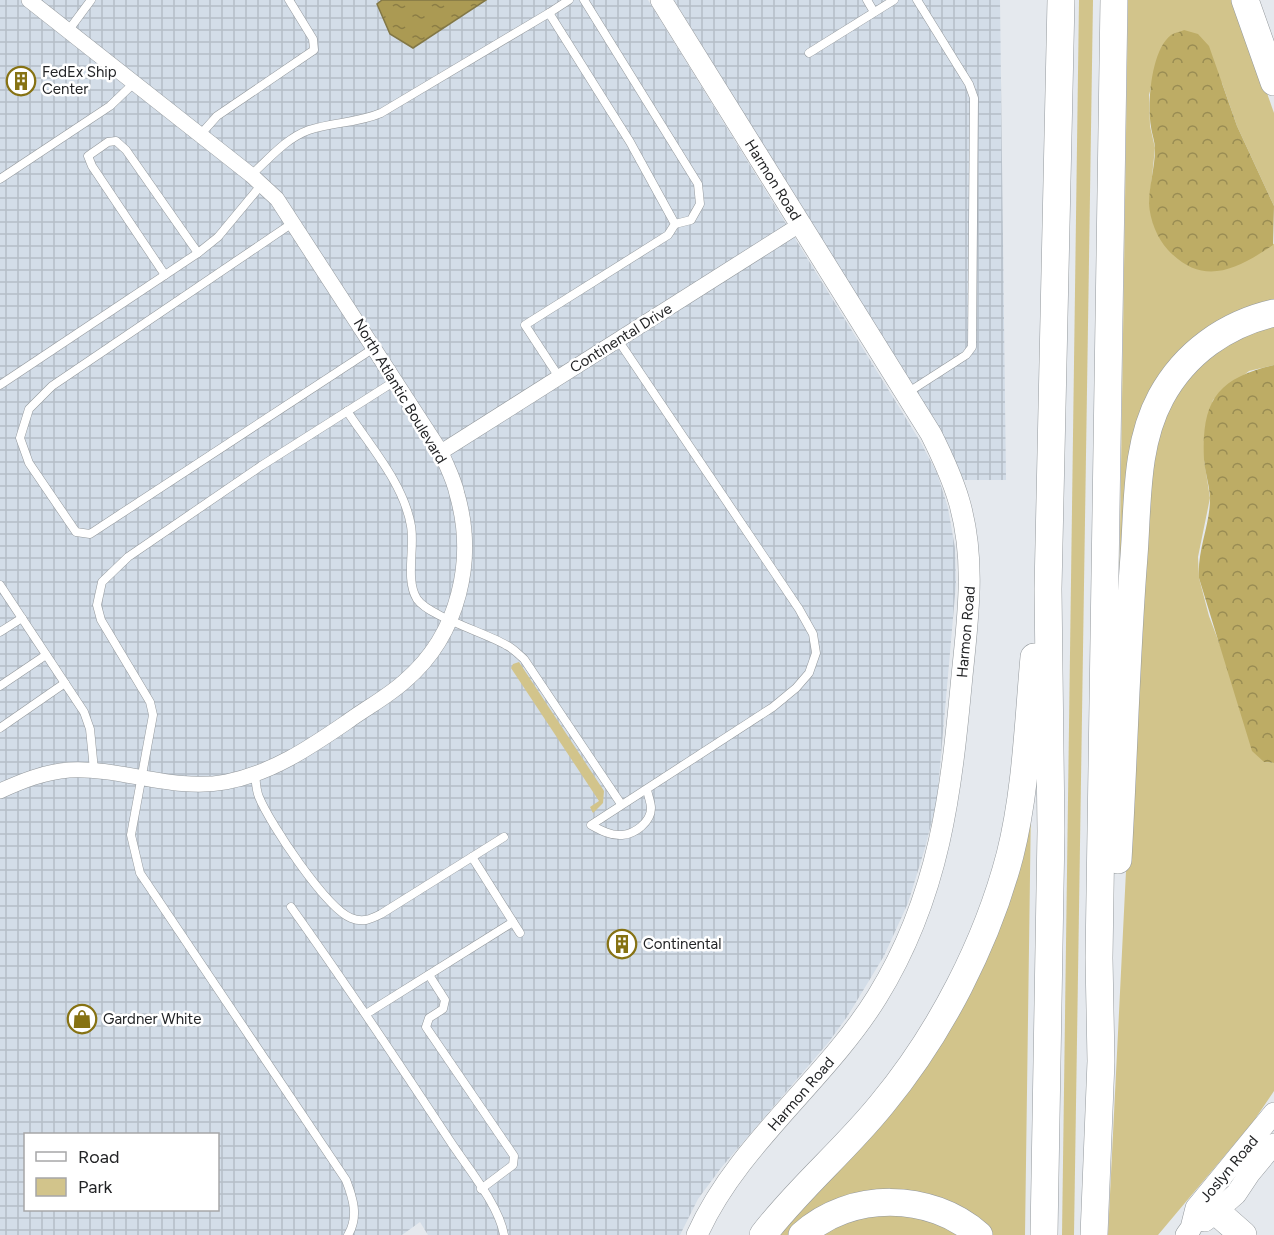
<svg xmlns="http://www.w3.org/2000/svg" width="1274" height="1235" font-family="Figtree,sans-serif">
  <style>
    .industrial { fill: url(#industrial-grid); fill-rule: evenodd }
    .green { fill: #d2c48b }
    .forest { fill: url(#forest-crowns) }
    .water { fill: url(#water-ripples); stroke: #827746; stroke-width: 1.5 }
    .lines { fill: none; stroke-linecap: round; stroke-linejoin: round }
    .lane-casing { stroke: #94999d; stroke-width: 9 }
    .street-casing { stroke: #94999d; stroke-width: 16 }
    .secondary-casing { stroke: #94999d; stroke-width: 22 }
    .highway-casing { stroke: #94999d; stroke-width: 28 }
    .lane { stroke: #fff; stroke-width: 8 }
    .street { stroke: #fff; stroke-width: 15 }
    .secondary { stroke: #fff; stroke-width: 21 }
    .highway { stroke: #fff; stroke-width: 27 }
    .labels { text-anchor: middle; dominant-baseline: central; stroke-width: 5; stroke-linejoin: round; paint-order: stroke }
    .poi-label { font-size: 15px; fill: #232426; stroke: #fff; text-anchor: start }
    .street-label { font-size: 15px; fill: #232426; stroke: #fff }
  </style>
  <defs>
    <pattern id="industrial-grid" width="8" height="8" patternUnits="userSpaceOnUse" patternTransform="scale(1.5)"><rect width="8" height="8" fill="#d3dde8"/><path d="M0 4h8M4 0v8" fill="none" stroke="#b5bec7"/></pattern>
    <pattern id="forest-crowns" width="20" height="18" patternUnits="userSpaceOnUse" patternTransform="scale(1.5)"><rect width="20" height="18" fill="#bdac65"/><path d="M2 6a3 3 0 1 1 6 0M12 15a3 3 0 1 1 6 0" fill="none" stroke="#998c53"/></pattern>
    <pattern id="water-ripples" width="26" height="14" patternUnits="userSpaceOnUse" patternTransform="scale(1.5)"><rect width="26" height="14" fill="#ab9a53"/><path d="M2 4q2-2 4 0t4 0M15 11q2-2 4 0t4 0" fill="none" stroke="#8b7d45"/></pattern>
  </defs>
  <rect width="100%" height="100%" fill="#e5e9ee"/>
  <g class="industrial">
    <path d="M0 0H648L920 441 937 473 948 508 955 548 956 584 937 801 925 848 908 903 884 956 847 1017 828 1043 721 1168 698 1199 680 1235H428L420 1222 402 1235H0ZM26 1134H218V1210H26Z"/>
    <path d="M674 0H1000L1006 480H962L933 421Z"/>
  </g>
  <g class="green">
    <path d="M1079 0H1093L1074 1235H1062Z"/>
    <path d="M1128 0H1234L1274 113V206L1237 126 1222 83 1161 49 1149 95 1150 126 1155 148 1149 205 1274 244V307L1176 362 1119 603Z"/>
    <path d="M1274 324V365L1249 371 1213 400 1205 428 1204 460 1210 498 1198 557 1199 578 1209 616 1264 762 1274 763V1091L1253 1122 1158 1235H1108L1130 790 1153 438 1191 372 1231 340Z"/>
    <path d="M519 662 604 791 603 803 593 813 590 807 599 801 511 668 513 664Z"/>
    <path d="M1031 804 1025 1235H989L923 1200 791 1235H776L885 1114Z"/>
    <path d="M874 1214 919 1217 962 1235H819L830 1228Z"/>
  </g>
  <g class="forest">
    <path d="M1184 30 1198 34 1209 46 1237 126 1274 206 1273 245C1236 270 1203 287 1168 250 1157 238 1150 220 1149 204 1149 186 1155 167 1155 149 1155 142 1152 134 1151 127 1147 104 1151 50 1171 35 1174 33 1180 32 1184 30Z"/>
    <path d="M1274 365V763L1264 762 1252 751 1199 578C1197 549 1211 523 1210 496 1209 484 1205 472 1204 460 1201 400 1218 378 1274 365Z"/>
  </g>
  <path class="water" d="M382 0H486L413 48 390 34 377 4Z"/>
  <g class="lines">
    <g class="lane-casing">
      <g id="lane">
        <path d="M584 0 698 184 700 204 691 220 675 224"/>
        <path d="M867 0 874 12"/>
        <path d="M549 13 569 0"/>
        <path d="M68 31 91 0"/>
        <path d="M809 53 894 0"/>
        <path d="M200 135 217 116 314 50 313 39 289 0"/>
        <path d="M251 175C269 159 286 138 309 130 333 122 358 123 381 113L549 13 630 142 675 224 668 235 525 325 559 377"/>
        <path d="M0 179 110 106 134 83"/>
        <path d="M294 222 52 386 29 409 20 438 29 463 76 532 90 534 374 348"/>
        <path d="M165 275 92 166 88 156 108 142 116 141 126 150 198 253"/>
        <path d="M618 340 799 609 813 634 816 653 809 673 796 688 773 707 591 825C600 830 611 836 622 835 635 834 651 822 651 808 651 803 648 795 647 790"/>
        <path d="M0 385 198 253 218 237 262 184"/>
        <path d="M907 393 966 355 972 347 974 98 969 84 917 0"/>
        <path d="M347 411C370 446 404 484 411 526 415 548 405 580 417 599 428 616 486 633 506 645 513 648 518 654 524 659L621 804"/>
        <path d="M0 585 84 712 90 729 94 770"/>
        <path d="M0 632 22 618"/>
        <path d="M0 686 46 655"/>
        <path d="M0 728 65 683"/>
        <path d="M255 774C256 782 256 790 259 797 270 824 326 908 351 918 363 923 371 919 381 914L504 837"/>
        <path d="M472 857 520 933"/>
        <path d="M291 907C346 984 398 1062 450 1141 467 1167 499 1205 504 1235"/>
        <path d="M429 975 445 1000 443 1009 429 1018 426 1027 514 1156 513 1165 481 1189"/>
        <path d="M366 1014 513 922"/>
        <path d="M348 1235C359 1217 353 1198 346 1180L140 873 131 835 153 715 150 702 101 620 97 605 102 582 128 557 261 466 395 381"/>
      </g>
    </g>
    <g class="street-casing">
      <g id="street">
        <path d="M441 452 801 224"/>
        <path d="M0 791C22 781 44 772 69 770 122 767 173 792 226 782 272 773 309 748 347 722 366 708 389 696 406 680 459 634 476 560 457 494 454 479 446 465 441 452L277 199 251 175 29 0"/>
      </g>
    </g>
    <g class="secondary-casing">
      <g id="secondary">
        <path d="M661 0 931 434C942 456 952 477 959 501 976 559 968 617 962 676 951 793 940 895 877 997 825 1081 737 1145 697 1235"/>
        <path d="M1205 1221 1236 1194 1250 1173 1274 1144"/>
        <path d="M1186 1235 1191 1228 1196 1208 1274 1113"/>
      </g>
    </g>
    <g class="highway-casing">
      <g id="highway">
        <path d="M1245 0 1274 82"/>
        <path d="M1118 860C1124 758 1126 657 1134 556 1138 503 1135 445 1161 397 1185 353 1226 324 1274 313"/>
        <path d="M1218 1213 1243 1235"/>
        <path d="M763 1235C799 1188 845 1150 882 1104 940 1034 987 943 1010 855 1026 792 1028 723 1034 657"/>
        <path d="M802 1235C850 1191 931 1192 979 1235"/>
        <path d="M1044 1235 1051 831 1048 589 1061 0"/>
        <path d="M1094 1235 1101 1061 1099 958 1114 0"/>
      </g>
    </g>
    <use href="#lane" class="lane"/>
    <use href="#street" class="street"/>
    <use href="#secondary" class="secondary"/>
    <use href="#highway" class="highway"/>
  </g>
  <defs>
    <g id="building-ring" transform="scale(1.5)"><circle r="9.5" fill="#fff" stroke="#867213" stroke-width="1.5"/><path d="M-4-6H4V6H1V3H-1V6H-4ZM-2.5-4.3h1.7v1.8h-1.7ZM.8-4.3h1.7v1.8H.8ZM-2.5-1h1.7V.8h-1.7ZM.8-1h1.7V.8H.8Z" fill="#867213"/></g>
    <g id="shop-ring" transform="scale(1.5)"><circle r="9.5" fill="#fff" stroke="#867213" stroke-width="1.5"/><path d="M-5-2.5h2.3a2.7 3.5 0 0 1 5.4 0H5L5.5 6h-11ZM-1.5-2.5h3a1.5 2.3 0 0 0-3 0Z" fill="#867213"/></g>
  </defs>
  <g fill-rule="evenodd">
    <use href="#building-ring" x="21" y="81"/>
    <use href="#building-ring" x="622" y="944"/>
    <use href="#shop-ring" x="82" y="1019"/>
  </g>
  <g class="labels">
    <g class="poi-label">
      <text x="42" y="72">FedEx Ship<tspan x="42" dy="17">Center</tspan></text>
      <text x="643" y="944">Continental</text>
      <text x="103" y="1019">Gardner White</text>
    </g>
    <g class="street-label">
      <text transform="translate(773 180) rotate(58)">Harmon Road</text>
      <text transform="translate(621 338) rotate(-32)">Continental Drive</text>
      <text transform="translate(400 391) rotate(59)">North Atlantic Boulevard</text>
      <text transform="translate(966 632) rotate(-85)">Harmon Road</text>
      <text transform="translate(801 1094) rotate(-49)">Harmon Road</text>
      <text transform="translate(1229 1169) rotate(-50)">Joslyn Road</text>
    </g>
  </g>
  <rect x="24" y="1133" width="195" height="78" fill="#ffffff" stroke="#a7a7a8" stroke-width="1.5"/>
  <rect x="36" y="1152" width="30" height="9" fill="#ffffff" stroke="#a7a7a8" stroke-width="1.5"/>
  <text x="78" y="1163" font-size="18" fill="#232426">Road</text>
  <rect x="36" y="1178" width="30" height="18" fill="#d2c48b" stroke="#a7a7a8" stroke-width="1.5"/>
  <text x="78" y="1193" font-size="18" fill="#232426">Park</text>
</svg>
